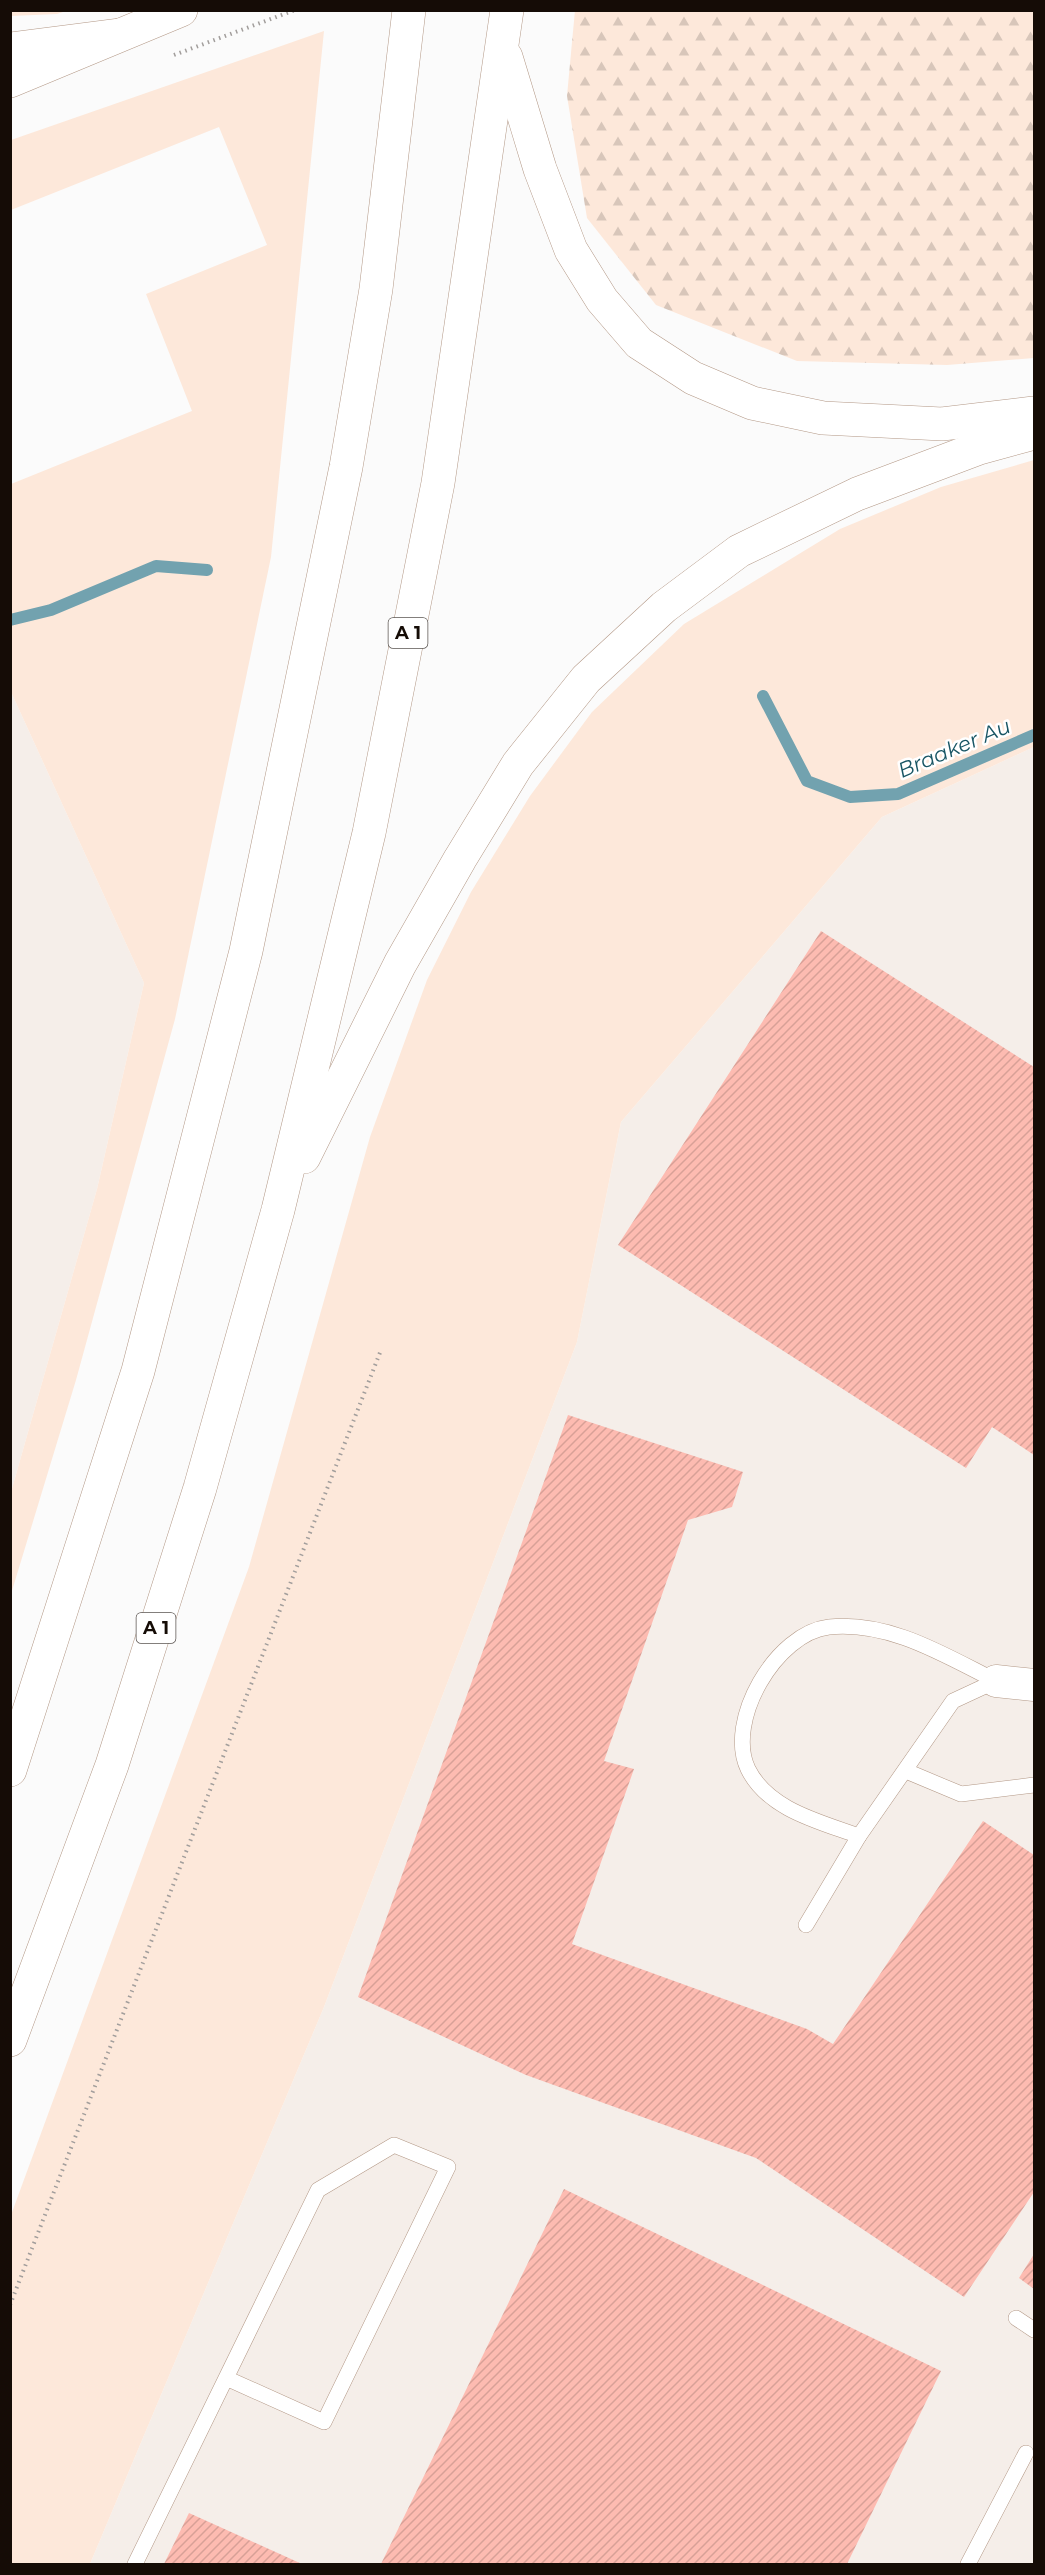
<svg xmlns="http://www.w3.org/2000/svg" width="1045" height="2575" font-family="Montserrat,sans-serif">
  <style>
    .built { fill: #f5eee9 }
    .green { fill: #fde8da }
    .forest { fill: url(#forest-firs) }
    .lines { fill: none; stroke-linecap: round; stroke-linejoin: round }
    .stream { stroke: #72a2af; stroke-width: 12 }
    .building { fill: url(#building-hatch) }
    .lane-casing { stroke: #b39886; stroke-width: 16 }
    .street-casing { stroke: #b39886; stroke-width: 33 }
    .secondary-casing { stroke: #b39886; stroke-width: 34 }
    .highway-casing { stroke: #b39886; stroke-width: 34 }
    .path { stroke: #a29e9c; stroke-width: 4; stroke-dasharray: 1.5 4.5; stroke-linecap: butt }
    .lane { stroke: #fff; stroke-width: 15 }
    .street { stroke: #fff; stroke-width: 32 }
    .secondary { stroke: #fff; stroke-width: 33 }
    .highway { stroke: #fff; stroke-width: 33 }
    .labels { text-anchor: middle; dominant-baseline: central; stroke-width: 5; stroke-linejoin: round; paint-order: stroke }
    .shield { fill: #fff; stroke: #5b5551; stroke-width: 1.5 }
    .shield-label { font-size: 18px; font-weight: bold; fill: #150c06 }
    .water-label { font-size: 21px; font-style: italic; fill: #185564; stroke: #fff }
  </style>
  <defs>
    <pattern id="forest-firs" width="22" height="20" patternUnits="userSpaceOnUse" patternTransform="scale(1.5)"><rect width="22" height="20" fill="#fde8da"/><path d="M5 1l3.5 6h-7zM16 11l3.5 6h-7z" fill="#d8c6ba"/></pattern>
    <pattern id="building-hatch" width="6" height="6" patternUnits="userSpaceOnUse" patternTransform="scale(1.5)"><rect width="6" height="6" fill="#fdbbb1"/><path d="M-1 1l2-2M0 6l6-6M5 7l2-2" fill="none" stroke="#d8a097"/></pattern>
  </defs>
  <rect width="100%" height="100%" fill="#fbfbfb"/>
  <g class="built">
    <path d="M11 692 144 983 97 1189 11 1492Z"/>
    <path d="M1034 747V2564H90L324 2007 577 1342 621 1122 882 817Z"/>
  </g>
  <g class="green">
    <path d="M324 31 271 557 175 1019 76 1380 11 1594V1492L97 1189 144 983 11 692V484L192 411 146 294 267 245 219 127 11 210V140Z"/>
    <path d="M1034 460V747L882 817 621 1122 577 1342 324 2007 90 2564H11V2215L249 1567 370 1137 427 980 471 892 530 796 592 712 684 624 840 529 941 487Z"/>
  </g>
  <g class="forest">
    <path d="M575 10 1034 11V358L947 365 797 361 656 305 587 218 567 96Z"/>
    <path d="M10 11 11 10 66 11 57 14 11 16Z"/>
  </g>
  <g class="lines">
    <g class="stream">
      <path d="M10 620 51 610 156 566 207 570"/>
      <path d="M763 696 807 781 850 797 898 794 1034 735"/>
    </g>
  </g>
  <g class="building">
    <path d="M821 931 1034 1067V1455L992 1427 966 1468 618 1245Z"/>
    <path d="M568 1415 743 1472 732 1507 688 1520 604 1761 634 1769 572 1944 807 2029 833 2044 983 1821 1034 1855V2192L964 2297 756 2158 526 2075 358 1997Z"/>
    <path d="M564 2189 941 2371 847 2564H381Z"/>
    <path d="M1034 2254V2289L1019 2278Z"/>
    <path d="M189 2513 302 2564H164Z"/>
  </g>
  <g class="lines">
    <g class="lane-casing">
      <g id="lane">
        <path d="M906 1771 961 1794 1034 1785"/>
        <path d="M859 1836C821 1822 768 1810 748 1769 725 1721 776 1633 829 1627 890 1621 944 1655 996 1681"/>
        <path d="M806 1925 859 1836 953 1701 996 1681"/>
        <path d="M1016 2318 1034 2330"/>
        <path d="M135 2564 318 2190 394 2145 448 2167 324 2422 226 2378"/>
        <path d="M968 2564 1026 2453"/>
      </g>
    </g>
    <g class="street-casing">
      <path id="street" d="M996 1681 1034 1685"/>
    </g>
    <g class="secondary-casing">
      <path id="secondary" d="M10 81 181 10"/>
    </g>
    <g class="highway-casing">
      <g id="highway">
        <path d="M10 49 119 35"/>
        <path d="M506 57 540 169 571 250 602 300 639 343 693 378 752 403 823 418 942 424 1034 413"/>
        <path d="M304 1157 400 964 460 859 518 764 586 679 664 607 739 551 857 494 979 448 1034 433"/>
        <path d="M10 1770 138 1371 246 951 346 467 376 289 409 10"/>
        <path d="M10 2040 112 1765 200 1488 278 1210 369 833 438 483 507 10"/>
      </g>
    </g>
    <g class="path">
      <path d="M174 55 295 10"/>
      <path d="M10 2305 381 1350"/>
    </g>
    <use href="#lane" class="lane"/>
    <use href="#street" class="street"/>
    <use href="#secondary" class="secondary"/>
    <use href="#highway" class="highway"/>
  </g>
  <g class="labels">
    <g class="shield">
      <rect x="388.5" y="618" width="39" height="30" rx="4.5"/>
      <rect x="136.5" y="1613" width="39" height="30" rx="4.5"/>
    </g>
    <g class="shield-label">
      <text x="408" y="633">A 1</text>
      <text x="156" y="1628">A 1</text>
    </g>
    <g class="water-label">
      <text transform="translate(954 748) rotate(-23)">Braaker Au</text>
    </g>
  </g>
  <rect width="1045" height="2575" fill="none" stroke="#150c06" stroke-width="24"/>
</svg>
